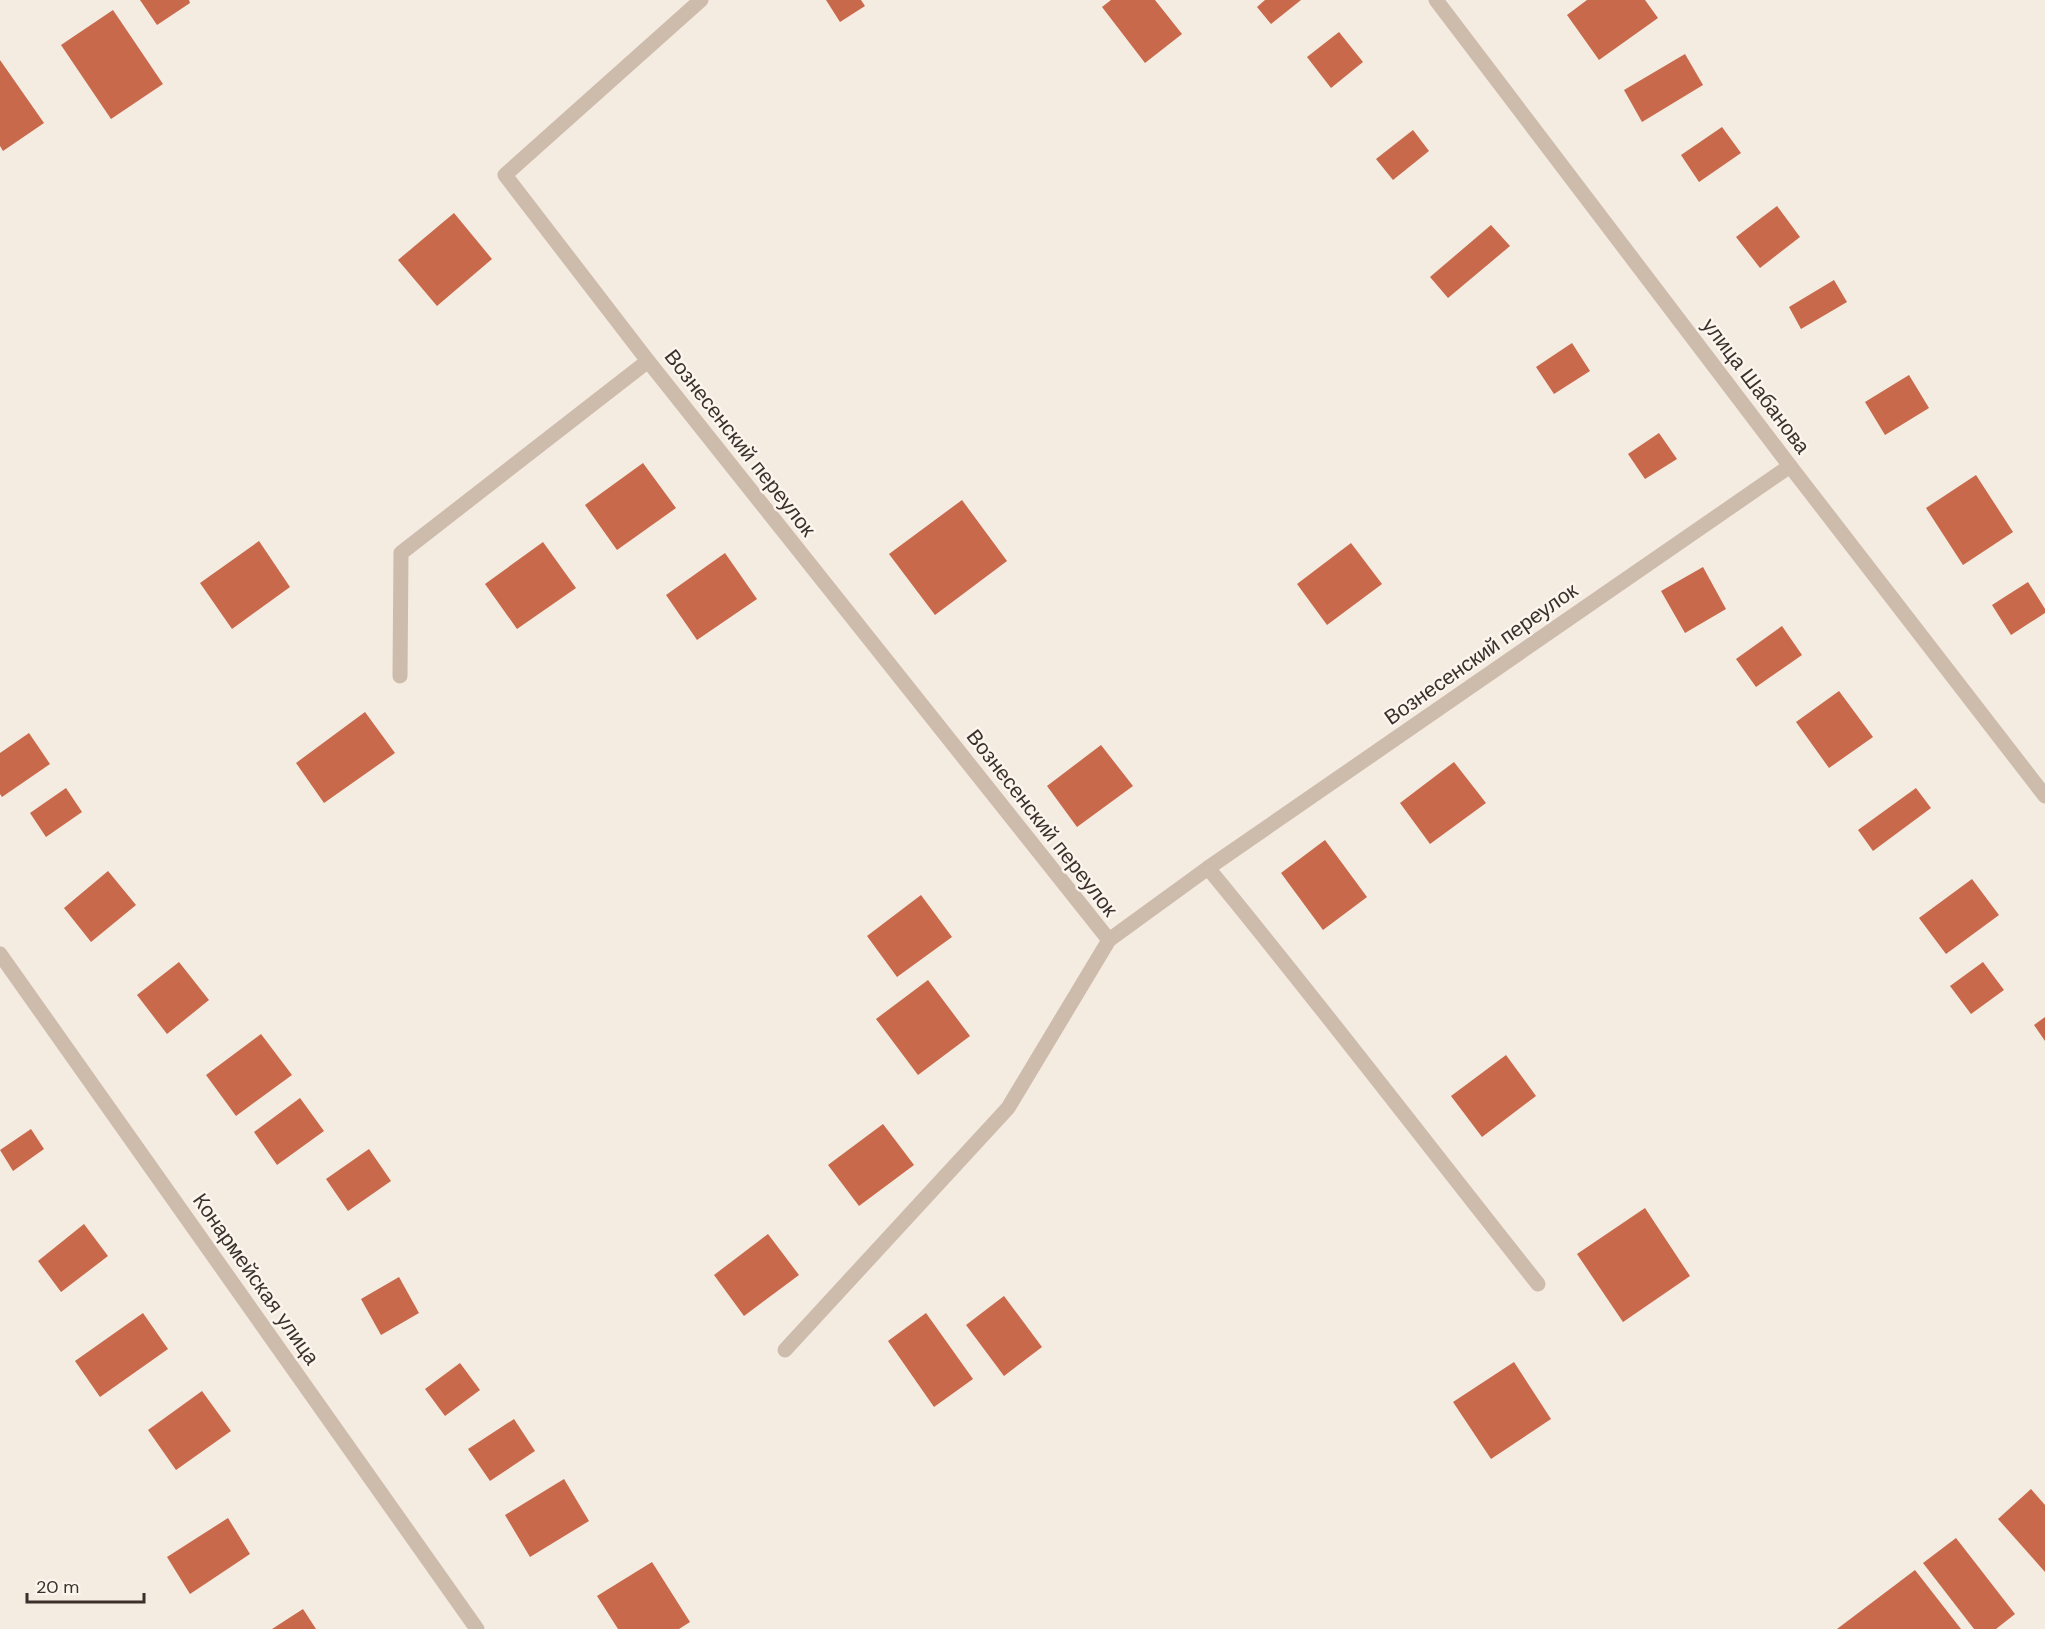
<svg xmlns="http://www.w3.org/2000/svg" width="2045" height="1629" font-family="'DM Sans',sans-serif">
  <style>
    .building { fill: #c8694b }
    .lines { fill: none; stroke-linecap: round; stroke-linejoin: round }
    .service { stroke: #cdbbac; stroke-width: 15 }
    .minor { stroke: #cdbbac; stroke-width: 15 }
    .labels { text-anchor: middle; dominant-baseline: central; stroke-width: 5; stroke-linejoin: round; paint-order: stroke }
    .street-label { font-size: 21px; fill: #3b302b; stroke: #fbf5ee }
  </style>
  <rect width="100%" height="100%" fill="#f4ebe1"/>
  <g class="building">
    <path d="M140 0H189L190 3 157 25Z"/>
    <path d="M826 0H861L865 6 840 22Z"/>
    <path d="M1111 0H1155L1182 34 1145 63 1102 7Z"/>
    <path d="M1265 0H1301L1271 24 1257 7Z"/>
    <path d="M1587 0H1645L1658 18 1599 60 1567 15Z"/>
    <path d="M113 10 163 84 111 119 61 45Z"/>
    <path d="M1339 32 1363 62 1331 88 1307 57Z"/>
    <path d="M1685 54 1703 85 1642 122 1624 90Z"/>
    <path d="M0 60 44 123 3 151 0 146Z"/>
    <path d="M1722 127 1741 153 1699 182 1681 155Z"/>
    <path d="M1413 130 1429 151 1393 180 1376 159Z"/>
    <path d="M1777 206 1800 237 1760 268 1736 237Z"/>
    <path d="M454 213 492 259 437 306 398 260Z"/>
    <path d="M1491 225 1510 246 1448 298 1430 277Z"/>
    <path d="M1834 280 1847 302 1801 329 1789 307Z"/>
    <path d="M1572 343 1590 371 1554 394 1536 367Z"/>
    <path d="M1909 375 1929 408 1885 435 1865 402Z"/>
    <path d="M1659 433 1677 459 1645 479 1628 454Z"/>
    <path d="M643 463 676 508 617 550 585 505Z"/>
    <path d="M1976 475 2013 532 1963 565 1926 508Z"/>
    <path d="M962 500 1007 561 935 615 889 554Z"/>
    <path d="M259 541 290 587 232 629 200 583Z"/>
    <path d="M543 542 576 588 517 629 485 584Z"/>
    <path d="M1351 543 1382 584 1327 625 1297 584Z"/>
    <path d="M725 553 757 599 697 640 666 595Z"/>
    <path d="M1703 567 1726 609 1685 633 1661 591Z"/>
    <path d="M2028 582 2045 609V613L2011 635 1992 605Z"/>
    <path d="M1782 626 1802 655 1756 687 1736 659Z"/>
    <path d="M1839 691 1873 737 1829 768 1796 722Z"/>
    <path d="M365 712 395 753 324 803 296 763Z"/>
    <path d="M29 733 50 764 2 797 0 794V753Z"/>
    <path d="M1101 745 1133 786 1077 827 1047 786Z"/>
    <path d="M1454 762 1486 803 1430 844 1400 803Z"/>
    <path d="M66 788 82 812 46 837 30 813Z"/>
    <path d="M1916 788 1931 808 1873 851 1858 830Z"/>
    <path d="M1325 840 1367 897 1323 930 1281 873Z"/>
    <path d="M108 871 136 905 91 942 64 908Z"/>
    <path d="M1972 879 1999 915 1946 954 1919 918Z"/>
    <path d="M921 895 952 937 897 977 867 936Z"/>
    <path d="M179 962 209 1000 167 1034 137 995Z"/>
    <path d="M1983 962 2004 990 1971 1014 1950 986Z"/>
    <path d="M928 980 970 1036 918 1075 876 1019Z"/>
    <path d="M2045 1017V1041L2034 1025Z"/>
    <path d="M261 1034 292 1075 236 1116 206 1075Z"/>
    <path d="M1506 1055 1536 1096 1482 1137 1451 1096Z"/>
    <path d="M300 1098 324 1131 277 1165 254 1132Z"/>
    <path d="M883 1124 914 1165 859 1206 828 1165Z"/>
    <path d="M31 1129 44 1149 13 1171 0 1150Z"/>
    <path d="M369 1149 391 1181 348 1211 326 1179Z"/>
    <path d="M1645 1208 1690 1276 1623 1322 1577 1254Z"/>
    <path d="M84 1224 108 1256 61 1292 38 1261Z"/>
    <path d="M768 1234 799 1275 744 1316 714 1275Z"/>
    <path d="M399 1277 419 1313 381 1335 361 1299Z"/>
    <path d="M1004 1296 1042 1347 1004 1376 966 1325Z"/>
    <path d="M143 1313 168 1349 100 1397 75 1361Z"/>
    <path d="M926 1313 973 1379 934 1407 888 1341Z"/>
    <path d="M1514 1362 1551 1419 1491 1459 1453 1402Z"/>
    <path d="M460 1363 480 1390 445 1416 425 1389Z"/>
    <path d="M202 1391 231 1431 176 1470 148 1430Z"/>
    <path d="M514 1419 535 1451 490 1481 468 1449Z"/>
    <path d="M564 1479 589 1521 530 1557 505 1515Z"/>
    <path d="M2031 1489 2045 1505V1572L1998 1519Z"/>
    <path d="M228 1518 250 1554 190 1594 167 1557Z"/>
    <path d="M1956 1538 2015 1614 1996 1629H1974L1923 1563Z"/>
    <path d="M652 1562 690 1622 679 1629H618L597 1596Z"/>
    <path d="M1915 1570 1961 1629H1837Z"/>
    <path d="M303 1609 316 1629H272Z"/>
  </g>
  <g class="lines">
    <g class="service">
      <path d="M400 676 401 553 648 361"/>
      <path d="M1208 868C1321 1005 1428 1146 1538 1284"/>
    </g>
    <g class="minor">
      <path d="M701 0 505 175 648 361 1109 940"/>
      <path d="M1436 0 1790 466 2045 796"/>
      <path d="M0 954 477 1629"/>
      <path d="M785 1350 1008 1108 1109 940 1208 868 1790 466"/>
    </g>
  </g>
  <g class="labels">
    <g class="street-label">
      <text transform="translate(1756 386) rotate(53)">улица Шабанова</text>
      <text transform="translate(740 443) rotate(52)">Вознесенский переулок</text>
      <text transform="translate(1481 654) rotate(-35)">Вознесенский переулок</text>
      <text transform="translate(1042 823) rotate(52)">Вознесенский переулок</text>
      <text transform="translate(256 1279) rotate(55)">Конармейская улица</text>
    </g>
  </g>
  <path d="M27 1593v9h117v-9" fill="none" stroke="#3b302b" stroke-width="3"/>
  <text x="36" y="1593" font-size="18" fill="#3b302b" stroke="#fbf5ee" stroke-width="4.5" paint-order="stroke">20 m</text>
</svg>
